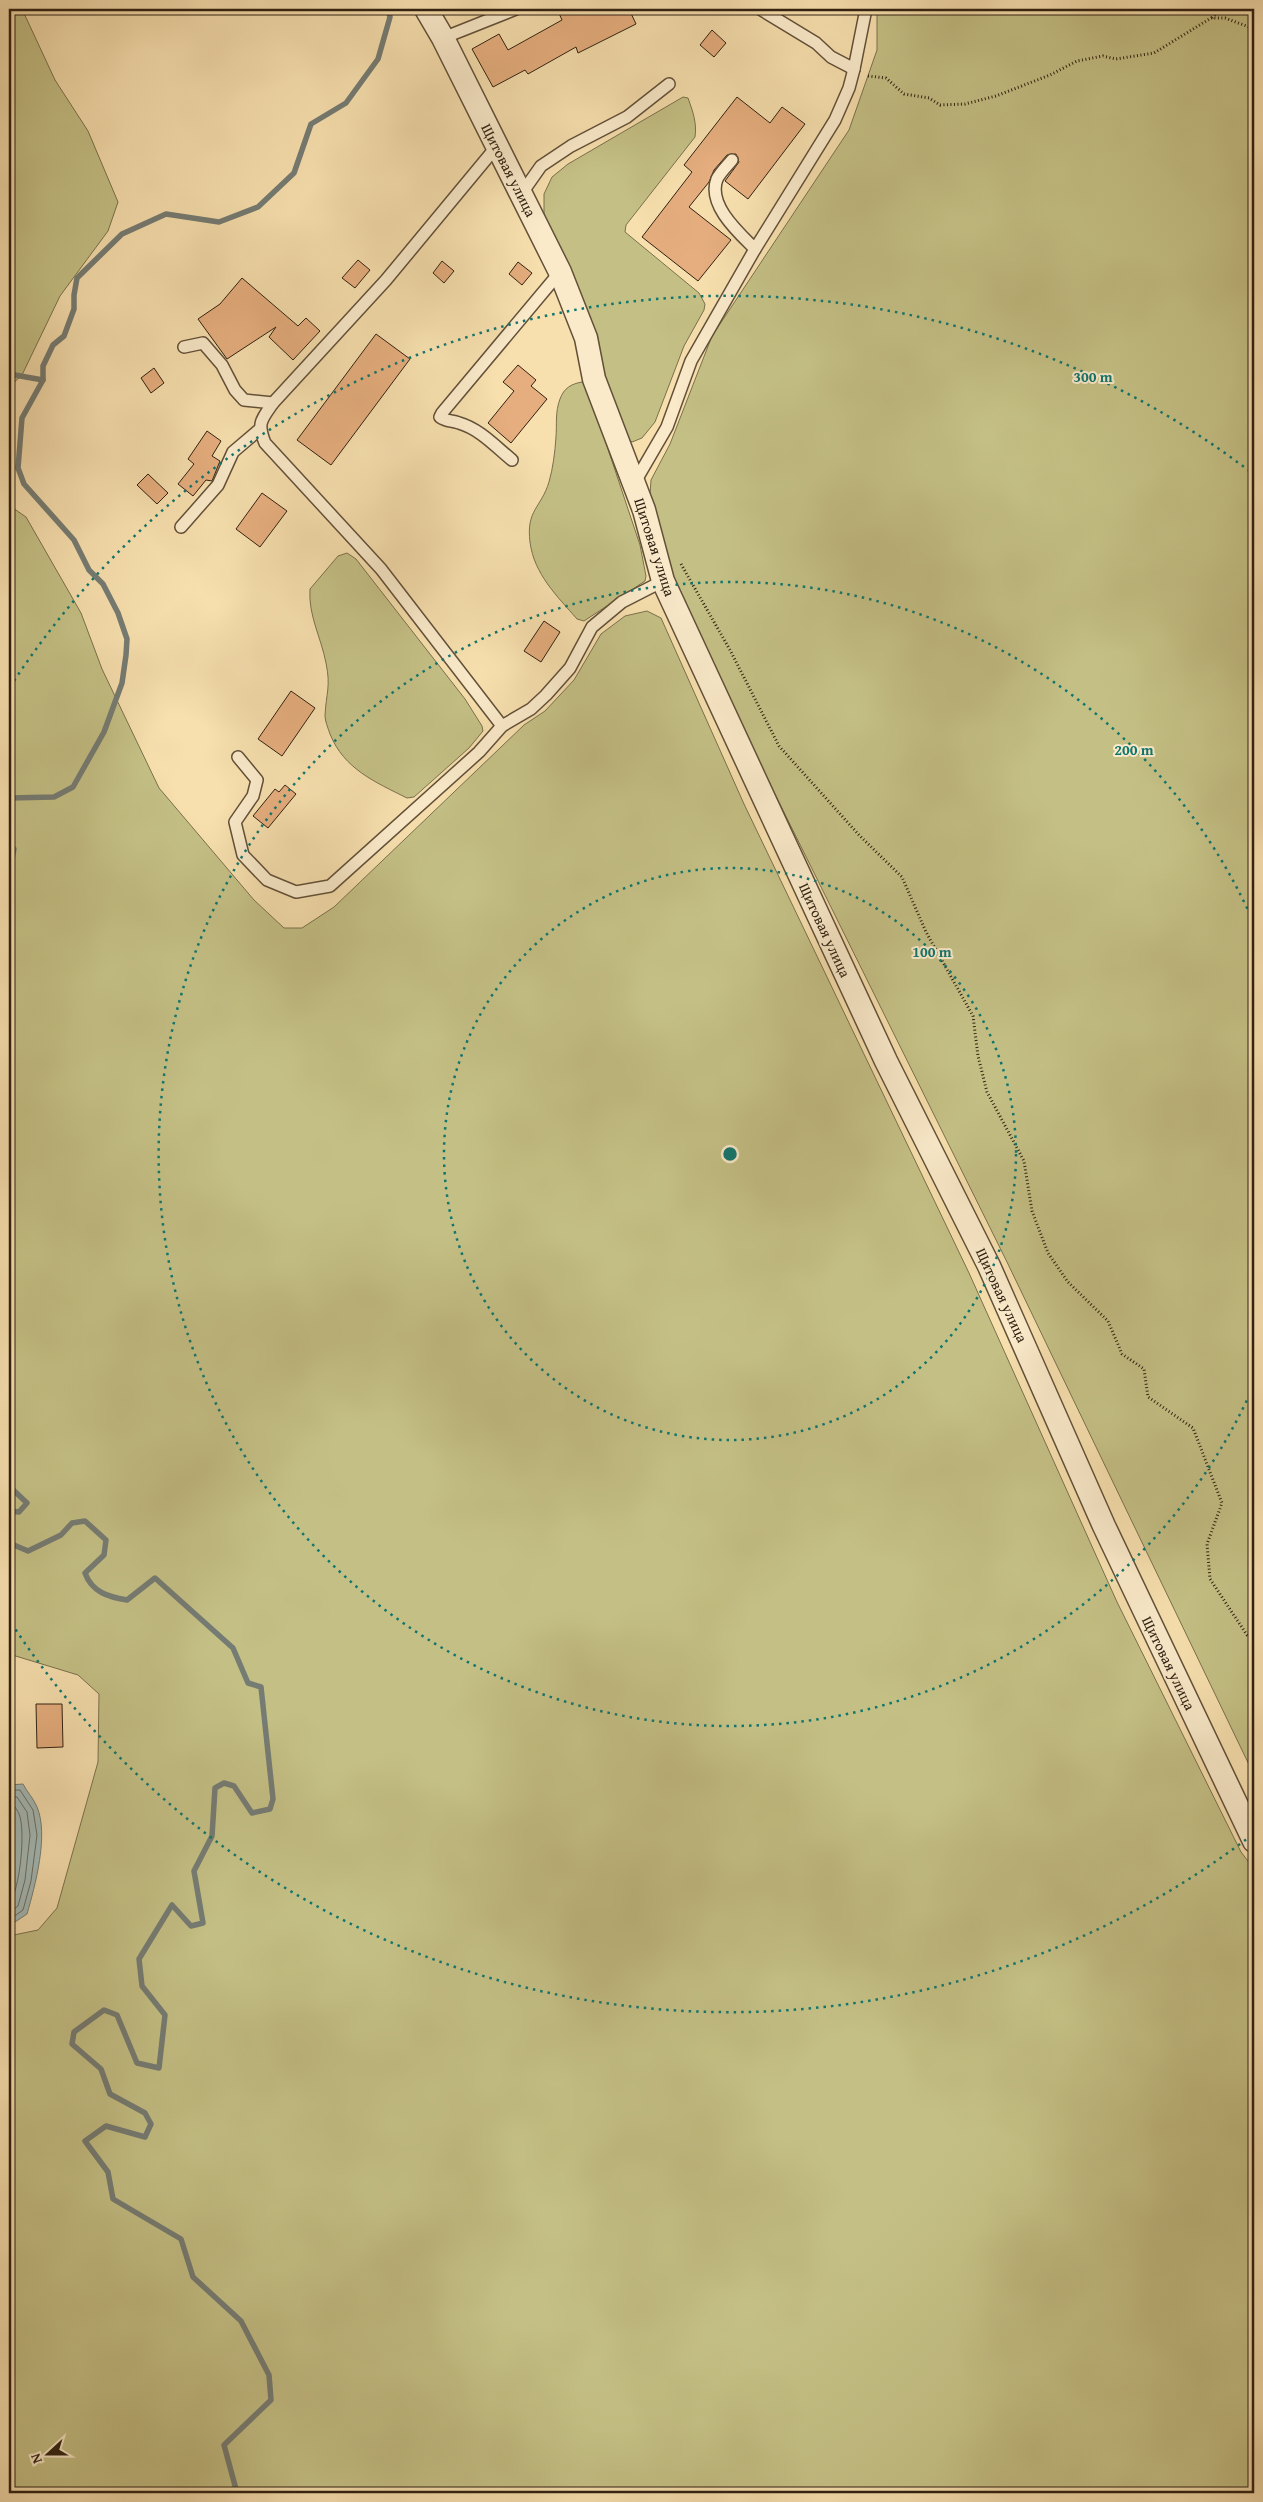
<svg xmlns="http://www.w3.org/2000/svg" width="1263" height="2502" font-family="'Gentium Book Plus',serif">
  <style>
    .green { fill: #c4c085; stroke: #7a704c }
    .water { fill: #a3b9b6; stroke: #757c74 }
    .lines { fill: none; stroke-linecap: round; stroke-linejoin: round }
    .shore { stroke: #6a6d64; stroke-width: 1 }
    .stream { stroke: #757c74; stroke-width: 5.5 }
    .building { fill: #e6ae7e; stroke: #302112 }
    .lane-casing { stroke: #625039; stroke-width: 14 }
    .street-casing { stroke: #625039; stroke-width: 25 }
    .path { stroke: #302112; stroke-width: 3; stroke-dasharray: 1 2.5; stroke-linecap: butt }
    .lane { stroke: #faeaca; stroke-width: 11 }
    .street { stroke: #faeaca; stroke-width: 22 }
    .ring { fill: none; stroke: #0f766e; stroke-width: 2.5; stroke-dasharray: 2.5 5 }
    .labels { text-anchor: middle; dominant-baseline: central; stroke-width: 4; stroke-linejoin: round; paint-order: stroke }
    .street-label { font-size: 15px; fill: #302112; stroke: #faeaca }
    .centre { fill: #0f766e; stroke: #faeaca; stroke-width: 2.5 }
    .ring-label { font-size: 15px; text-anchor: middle; font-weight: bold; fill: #0f766e; stroke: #faeaca; stroke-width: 4; stroke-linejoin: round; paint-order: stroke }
  </style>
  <rect width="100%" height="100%" fill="#f7dfae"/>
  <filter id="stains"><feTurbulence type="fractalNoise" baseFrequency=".004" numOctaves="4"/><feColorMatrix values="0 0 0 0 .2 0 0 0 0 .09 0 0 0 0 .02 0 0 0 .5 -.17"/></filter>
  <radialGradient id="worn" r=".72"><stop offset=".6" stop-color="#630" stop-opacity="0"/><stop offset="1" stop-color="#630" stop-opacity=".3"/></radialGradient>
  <g class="green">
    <path d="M9 9H22L55 80 88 131 118 202 108 231 60 296 22 375 9 387Z"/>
    <path d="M880 9H1254V1775L1007 1262 704 651 672 581 650 495 651 480 670 444 712 336 849 130 877 50V14Z"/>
    <path d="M683 97 688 98C693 112 697 123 695 137L626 225 625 232 699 293 705 304 704 310 684 346 655 422 642 438 632 442 624 435 605 377 597 334 544 217V194L552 177 568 164Z"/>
    <path d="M582 382 587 386 640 545 646 576 645 581 584 621 577 619C557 596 534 574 530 542 526 510 541 508 549 482 553 468 555 452 556 437 557 424 555 412 560 399 564 388 571 384 582 382Z"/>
    <path d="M13 508 26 517 81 613 102 669 159 788 254 900 284 928H302L334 907 524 725 545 711 574 680 601 634 625 616 647 611 661 618 744 804 969 1273 1117 1602 1241 1852 1254 1869V2493H9V1936L38 1930 57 1908 98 1762 99 1694 78 1675 9 1654V509Z"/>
    <path d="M347 553 356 559 465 699 482 726 483 731 469 748 414 797 407 798C375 782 344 769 330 734 328 728 325 721 325 716 326 693 331 687 326 663 321 637 308 615 310 589L338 556Z"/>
  </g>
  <path class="water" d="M23 1784C27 1792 34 1799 37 1807 49 1835 35 1886 27 1914L9 1926V1785Z"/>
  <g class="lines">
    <g class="shore">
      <path d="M9 1790H20L33 1810 37 1835 31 1881 23 1910 9 1920"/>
      <path d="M9 1796 17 1797 27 1812 30 1835 25 1880 18 1906 9 1913"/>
      <path d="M9 1804H13C15 1807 18 1811 19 1814 26 1830 20 1891 9 1904"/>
    </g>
    <g class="stream">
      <path d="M9 374 43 380"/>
      <path d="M9 798 54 797 73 787 104 732 122 683 126 655 127 639 118 613 103 584 89 570 74 540 24 484 18 468 22 418 43 380V366L53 345 64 336 74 309V295L77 278 122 234 166 214 219 222 258 207 294 173 311 124 346 103 378 59 390 17 388 9"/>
      <path d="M9 845 14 849 9 874"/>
      <path d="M9 1486 27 1503 19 1512 9 1511"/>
      <path d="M9 1543 28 1551 61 1535 72 1523 85 1521 106 1540 104 1555 85 1573C92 1592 108 1597 127 1600L155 1578 233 1648 248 1683 261 1687 273 1799 270 1809 252 1813 234 1786 224 1783 215 1788 212 1836 194 1871 203 1923 191 1926 172 1905 139 1959 142 1986 165 2015 159 2068 137 2063 117 2015 104 2010 74 2032 72 2044 101 2069 110 2094 145 2113 151 2124 145 2137 106 2126 85 2141 108 2172 113 2199 181 2239 193 2277 241 2321 269 2375 271 2400 224 2445 237 2493"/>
    </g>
  </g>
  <g class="building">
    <path d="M557 9H629L636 24 578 53 576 47 528 74 525 70 493 87 472 49 499 34 508 50 562 20Z"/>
    <path d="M712 30 726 43 714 57 700 45Z"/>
    <path d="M737 97 770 123 782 107 805 124 748 199 725 181 739 162 736 154 727 155 714 170 709 182 689 207 731 240 698 281 642 237 692 172 684 165Z"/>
    <path d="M358 260 370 270 355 288 342 278Z"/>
    <path d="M442 261 454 271 444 283 433 273Z"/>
    <path d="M518 262 532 273 522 285 509 274Z"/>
    <path d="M242 278 298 326 306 318 320 331 293 360 269 337 276 327 227 359 198 319 220 304Z"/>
    <path d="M376 334 410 359 331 465 297 440Z"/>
    <path d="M518 365 536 380 531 386 547 399 511 443 488 423 514 391 503 382Z"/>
    <path d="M154 368 164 383 151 393 141 378Z"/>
    <path d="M207 431 221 441 212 456 220 461 212 481 206 480 193 496 178 484 194 464 188 459Z"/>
    <path d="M148 474 168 493 157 504 137 485Z"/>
    <path d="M262 493 287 511 260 547 236 529Z"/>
    <path d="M544 621 560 632 541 662 524 651Z"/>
    <path d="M291 691 315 708 282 756 258 739Z"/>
    <path d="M285 785 296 794 268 828 253 816 275 789 279 792Z"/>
    <path d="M36 1704H62L63 1747 37 1748Z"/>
  </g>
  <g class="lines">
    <g class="lane-casing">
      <g id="lane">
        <path d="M760 9 816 43 831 57 854 69 866 9"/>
        <path d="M443 38 516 9"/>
        <path d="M497 146 386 280 273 403C261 420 257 423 265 443L381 569 502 726"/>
        <path d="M732 160C727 166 720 173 717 179 707 205 739 233 755 249"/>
        <path d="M522 193 541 166 571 146 627 117 669 84"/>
        <path d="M184 347 203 343 222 365 235 390 244 400 273 403"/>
        <path d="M512 460C496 447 480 429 459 423 451 420 447 422 440 417L442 413 560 272"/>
        <path d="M635 482 667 427 691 361 755 249 835 120 849 88 854 69"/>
        <path d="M181 527 218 485 233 452 260 429"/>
        <path d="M238 757 257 780 253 796 235 822 243 855 267 880 296 892 330 886 479 752 502 726 531 709 546 695 570 668 592 627 622 602 663 581"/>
      </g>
    </g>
    <g class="street-casing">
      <path id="street" d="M426 9 443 38 560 272 586 338 594 379 644 510 663 581 886 1061 989 1266 1104 1526 1254 1841"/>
    </g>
    <g class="path">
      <path d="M1212 18 1220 9"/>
      <path d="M868 76 886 78 904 94 929 98 940 105 965 104 996 96 1050 75 1077 61 1103 56 1116 59 1154 53 1211 18H1225L1249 27 1254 26"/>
      <path d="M681 564 730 650 779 746 859 835 902 877 926 932 973 1016 978 1056 987 1092 1024 1161 1032 1211 1048 1253 1068 1282 1108 1321 1122 1354 1144 1369 1148 1397 1193 1428 1222 1503 1207 1544 1210 1579 1247 1635 1254 1639"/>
    </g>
    <use href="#lane" class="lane"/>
    <use href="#street" class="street"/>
  </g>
  <g class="ring">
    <circle cx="730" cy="1154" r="286"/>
    <path d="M1253 1387A572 572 0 1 1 1253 921"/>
    <path d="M1252 1835A858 858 0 0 1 10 1621M10 687A858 858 0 0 1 1252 473"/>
  </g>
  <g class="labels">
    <g class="street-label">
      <text transform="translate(509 170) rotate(63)">Щитовая улица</text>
      <text transform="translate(655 547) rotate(72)">Щитовая улица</text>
      <text transform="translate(825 930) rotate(65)">Щитовая улица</text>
      <text transform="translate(1002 1295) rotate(65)">Щитовая улица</text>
      <text transform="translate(1169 1663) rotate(64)">Щитовая улица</text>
    </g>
  </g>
  <circle cx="730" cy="1154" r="8" class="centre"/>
  <g class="ring-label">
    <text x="1093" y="382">300 m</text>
    <text x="1134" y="755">200 m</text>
    <text x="932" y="957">100 m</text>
  </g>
  <rect width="1263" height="2502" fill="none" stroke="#f7dfae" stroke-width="30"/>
  <rect x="10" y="10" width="1243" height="2482" fill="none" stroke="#302112" stroke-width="2.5"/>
  <rect x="15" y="15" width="1233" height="2472" fill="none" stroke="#302112"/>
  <g transform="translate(48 2454) rotate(249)" stroke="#faeaca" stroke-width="4" paint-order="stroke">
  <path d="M0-4L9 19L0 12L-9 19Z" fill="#302112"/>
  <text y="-8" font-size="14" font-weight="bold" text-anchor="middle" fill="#302112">N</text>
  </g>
  <rect width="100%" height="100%" filter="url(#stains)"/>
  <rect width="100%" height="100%" fill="url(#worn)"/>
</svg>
